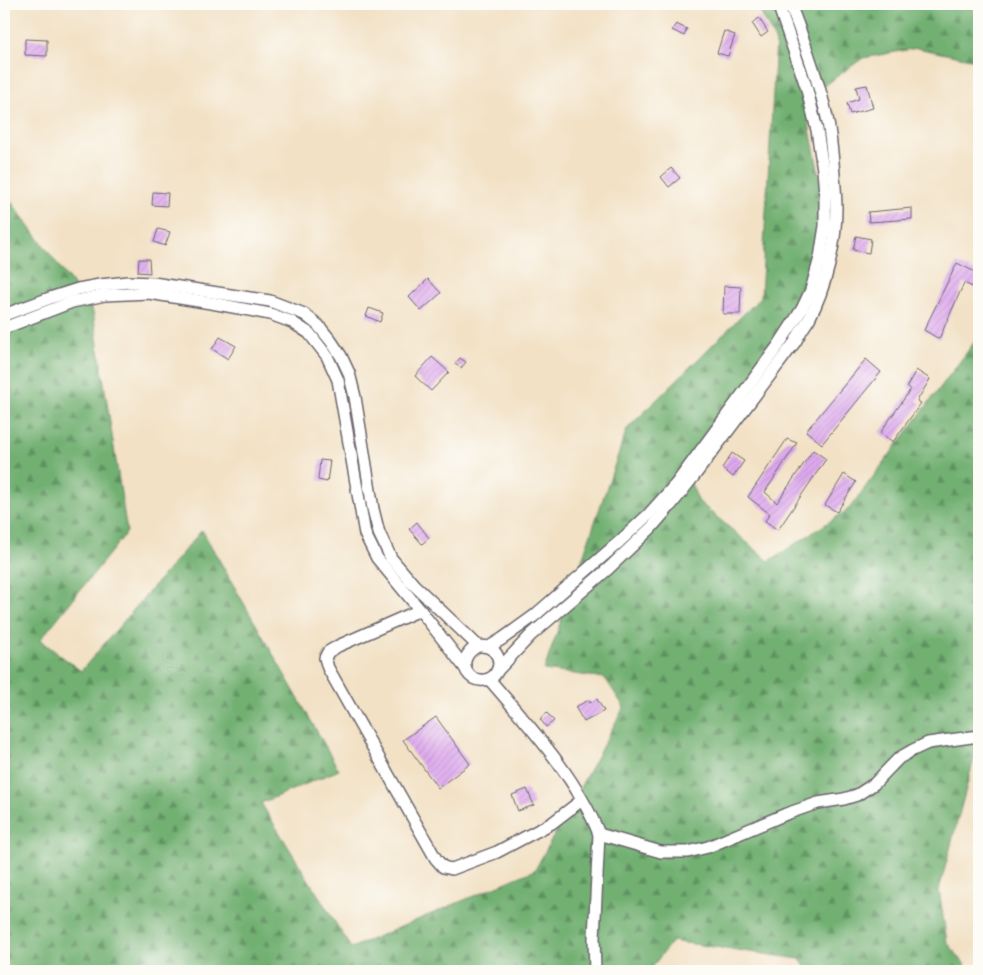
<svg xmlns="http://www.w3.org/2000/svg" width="983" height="975" font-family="'Gochi Hand',sans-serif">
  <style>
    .forest { fill: url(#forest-firs); stroke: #4a6956 }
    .building { fill: url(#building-hatch) }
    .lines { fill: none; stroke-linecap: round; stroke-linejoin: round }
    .minor-casing { stroke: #6b656b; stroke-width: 14 }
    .minor { stroke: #fff; stroke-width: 11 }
  </style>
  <defs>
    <pattern id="forest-firs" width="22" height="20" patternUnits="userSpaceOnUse" patternTransform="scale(1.25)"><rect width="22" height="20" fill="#72b072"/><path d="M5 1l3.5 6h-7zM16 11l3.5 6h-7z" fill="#5d8f5f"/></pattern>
    <pattern id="building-hatch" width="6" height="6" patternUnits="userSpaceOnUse" patternTransform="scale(1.25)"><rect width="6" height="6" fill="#deaaee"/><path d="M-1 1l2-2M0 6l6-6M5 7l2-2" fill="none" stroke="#be92cd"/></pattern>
  </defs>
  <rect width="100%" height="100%" fill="#fdfcf7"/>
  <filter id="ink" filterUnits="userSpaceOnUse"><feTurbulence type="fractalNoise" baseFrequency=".02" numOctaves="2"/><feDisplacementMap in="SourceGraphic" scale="10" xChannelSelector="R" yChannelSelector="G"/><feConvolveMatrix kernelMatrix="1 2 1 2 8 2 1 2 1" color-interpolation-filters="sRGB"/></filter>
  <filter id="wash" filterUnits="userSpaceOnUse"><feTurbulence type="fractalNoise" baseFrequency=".0096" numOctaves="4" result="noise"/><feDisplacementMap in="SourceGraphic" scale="20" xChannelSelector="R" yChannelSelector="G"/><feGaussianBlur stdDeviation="1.12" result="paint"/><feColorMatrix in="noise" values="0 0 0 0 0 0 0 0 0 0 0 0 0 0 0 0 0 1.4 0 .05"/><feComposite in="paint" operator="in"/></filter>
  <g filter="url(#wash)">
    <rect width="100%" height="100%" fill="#f2e1c5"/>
    <path class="forest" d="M756 4H979V59H970L917 48 863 58 804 100 833 243 759 372 685 470 699 502 769 561 849 509 979 336V740L939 890 947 942 970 971H808L800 959 672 941 649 971H4V192L93 312 127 532 40 640 81 671 202 530 339 770 261 803 351 948 535 870 624 707 605 678 544 670 627 429 761 297 776 42Z"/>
    <g id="blocks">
      <g class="building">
        <path d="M759 18 768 32 761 37 752 23Z"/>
        <path d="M676 24 687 29 684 36 672 30Z"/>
        <path d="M724 31 735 35 728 56 717 53Z"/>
        <path d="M25 39 47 40V56L25 55Z"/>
        <path d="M867 85 873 108 850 114 847 103 859 99 856 87Z"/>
        <path d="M671 168 680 178 669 187 661 177Z"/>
        <path d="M153 192 168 193 167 206 152 205Z"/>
        <path d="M912 208V219L869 222 868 212Z"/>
        <path d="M158 229 170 232 165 246 154 242Z"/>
        <path d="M856 236 871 239 869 253 853 250Z"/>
        <path d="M139 259H149L150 273 138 272Z"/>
        <path d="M957 263 979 274V290L964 283 939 339 924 330Z"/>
        <path d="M428 279 441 293 421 311 409 297Z"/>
        <path d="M724 286 741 287 740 314H723Z"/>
        <path d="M369 308 383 313 380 322 366 316Z"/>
        <path d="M220 337 236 346 228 359 212 349Z"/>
        <path d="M432 357 449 372 431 391 415 376Z"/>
        <path d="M460 358 466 362 461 368 455 364Z"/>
        <path d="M866 359 881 372 822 444 806 431Z"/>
        <path d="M916 370 930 379 917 401 921 403 893 442 880 433 911 389 907 386Z"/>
        <path d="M787 439 797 443 765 492 777 503 813 450 826 459 778 530 765 521 770 514 748 497Z"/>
        <path d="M732 453 744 461 733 477 722 468Z"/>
        <path d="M320 460 330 461 327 482 318 480Z"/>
        <path d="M844 474 856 482 837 512 825 505Z"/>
        <path d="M417 522 429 538 422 544 409 529Z"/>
        <path d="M597 699 604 711 584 722 575 707 589 700 590 703Z"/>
        <path d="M547 713 554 721 546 727 540 719Z"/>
        <path d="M436 717 470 764 438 788 403 740Z"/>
        <path d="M527 789 534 805 518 811 512 795Z"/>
      </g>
    </g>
  </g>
  <g filter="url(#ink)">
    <use href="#blocks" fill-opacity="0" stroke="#6b656b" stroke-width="1"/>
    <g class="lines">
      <g class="minor-casing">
        <g id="minor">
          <path d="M4 315 50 298 78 289 100 285 128 282 153 283 270 301 304 314 318 325 331 341 341 356 349 373 355 397 373 509 379 533 391 558 414 585 478 646C507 644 504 683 480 680 475 680 470 677 467 672 461 661 468 651 478 646"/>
          <path d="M4 328 72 302 105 295 149 293 217 304 270 314 292 322 309 333 327 356 338 380 365 534 377 558 420 610 466 669"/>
          <path d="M420 610 338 646 328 652 325 658 328 668 436 859 443 867 452 869 497 852 552 823 582 800"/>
          <path d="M489 647 502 639 534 616 619 542 649 514 676 484 778 346 802 309 811 290 820 258 825 226V194L823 170 817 130 806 86 778 4"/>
          <path d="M497 671 531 635 609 568 651 528 671 505 694 476 795 342C799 334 804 326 809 319 826 287 836 244 836 208 836 193 834 177 833 162 831 144 830 127 825 109 816 73 803 38 790 4"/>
          <path d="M489 679C529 726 576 776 599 834L594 938 595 971"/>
          <path d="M599 834 661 852H688L708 847 786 814 818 803 844 799 857 795 874 784 899 758 913 750 928 743 979 736"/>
        </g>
      </g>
      <use href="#minor" class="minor"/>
    </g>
  </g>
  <rect width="983" height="975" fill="none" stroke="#fdfcf7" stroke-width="20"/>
</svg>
